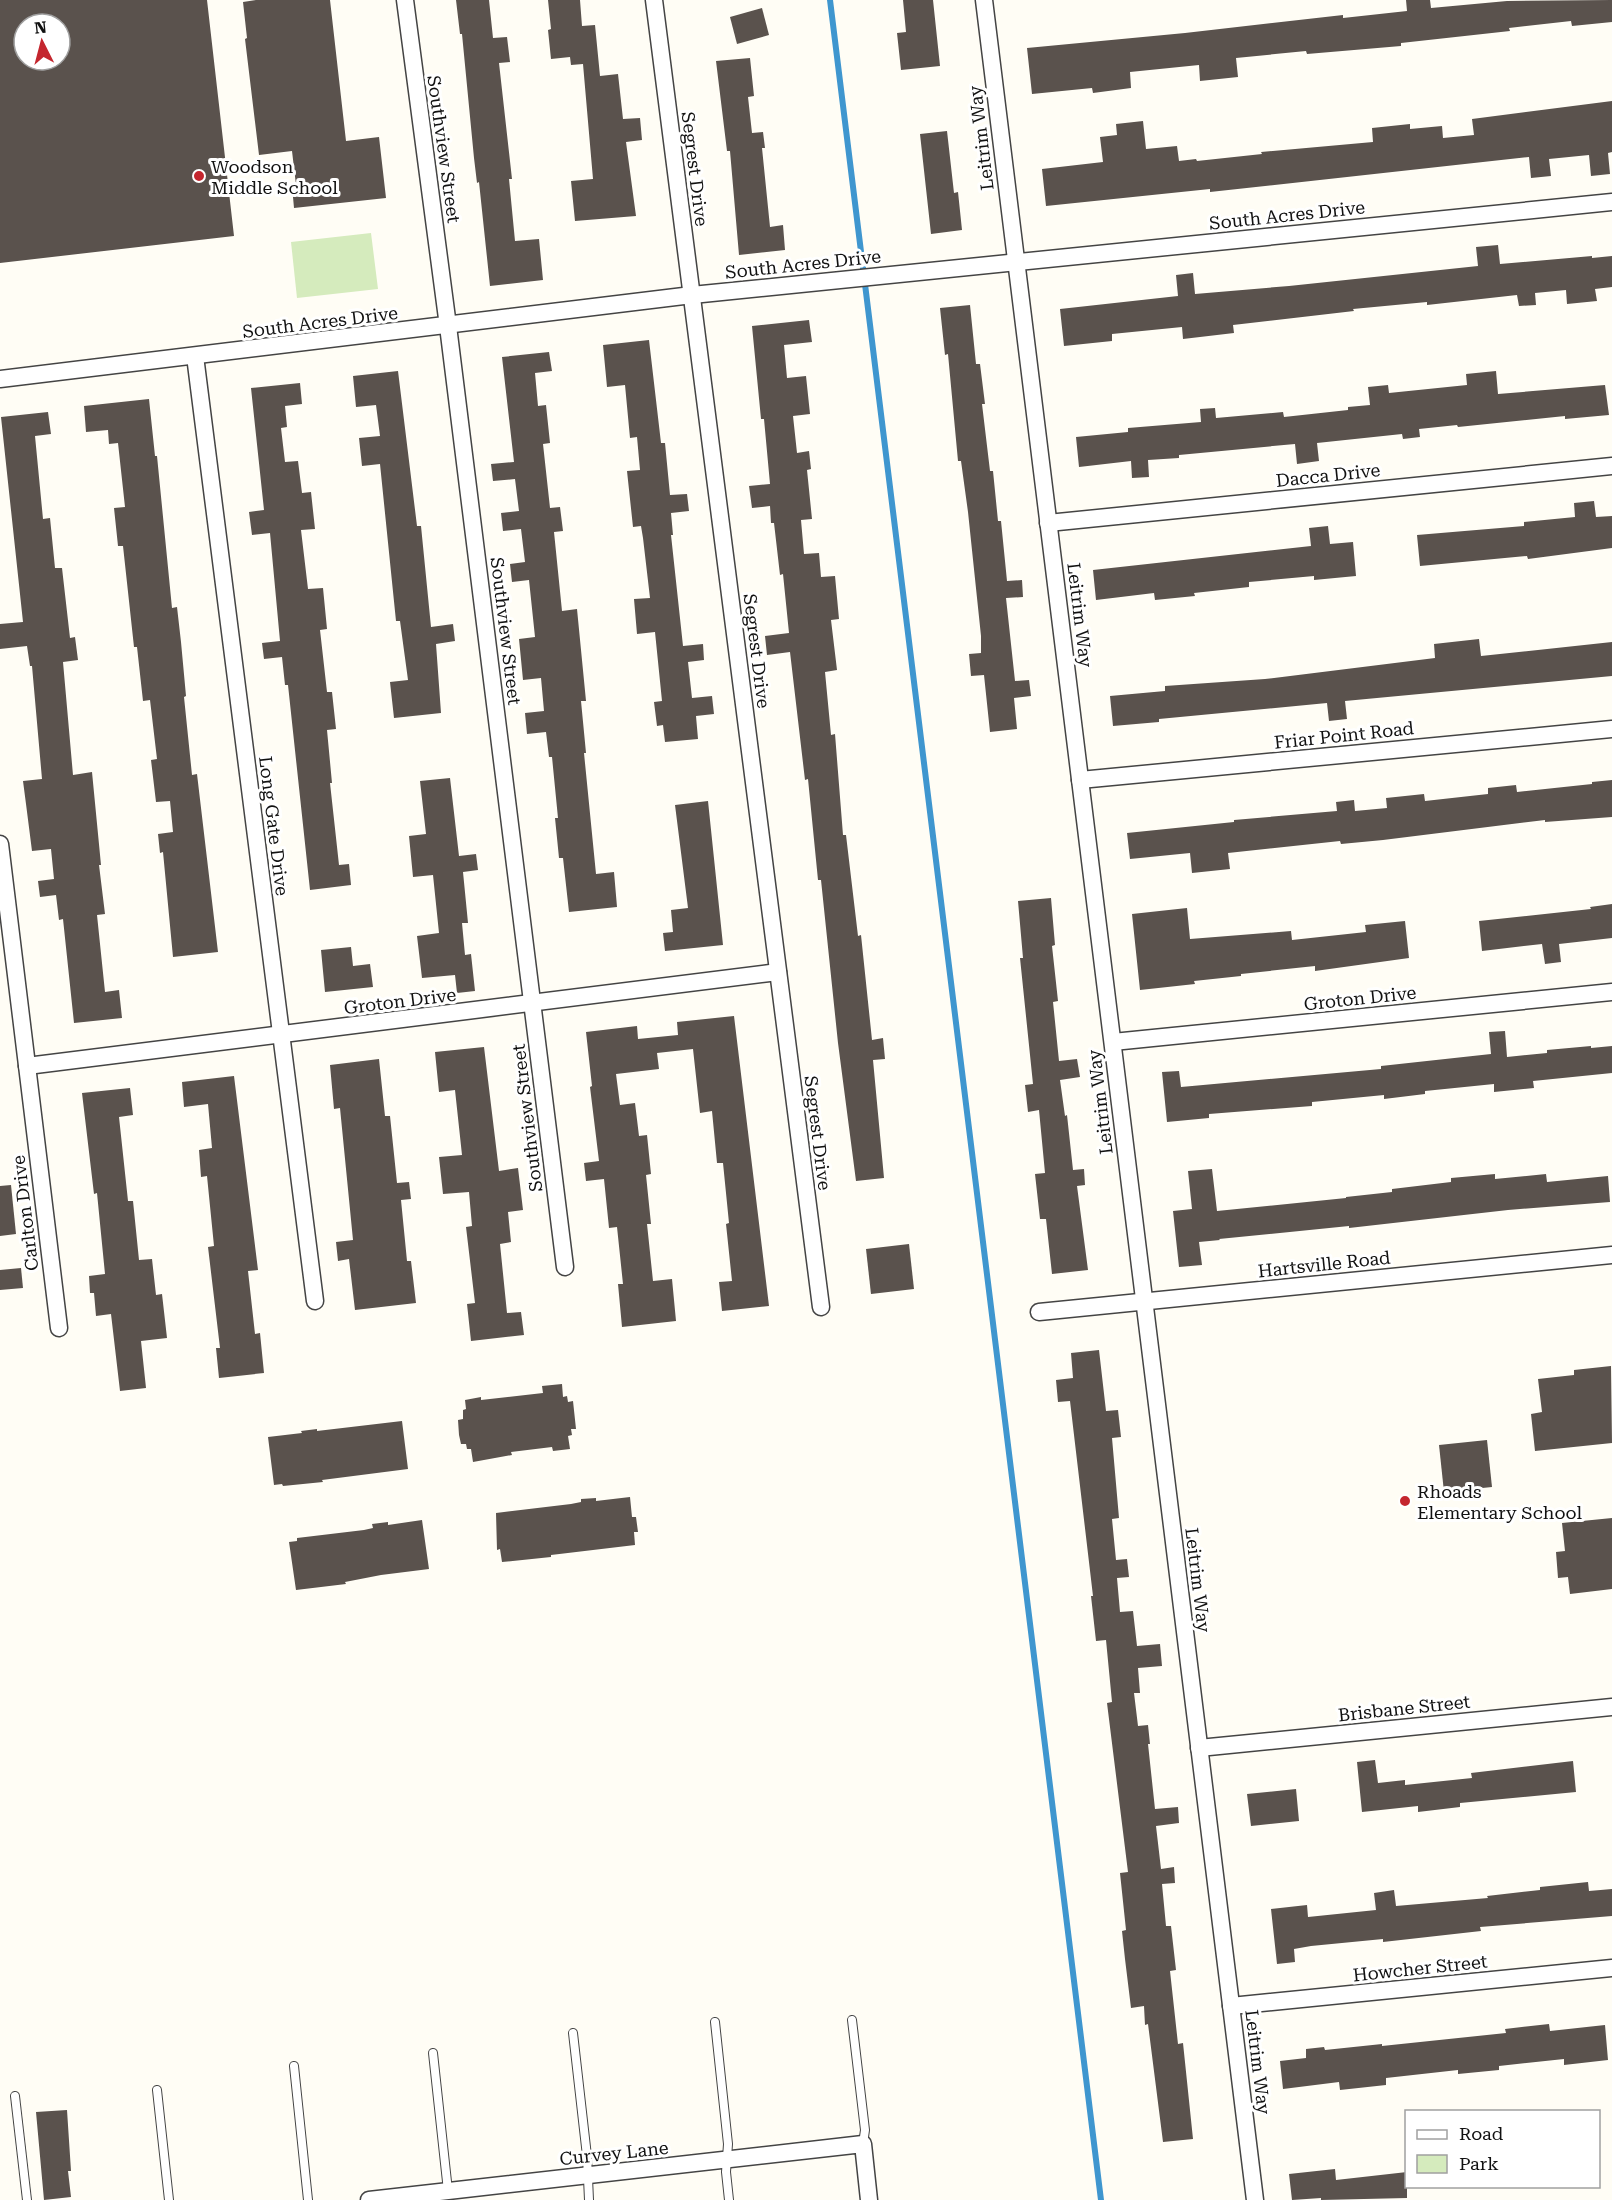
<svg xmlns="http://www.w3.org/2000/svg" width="1612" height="2200" font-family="'Roboto Serif',serif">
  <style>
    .green { fill: #d5ebbd }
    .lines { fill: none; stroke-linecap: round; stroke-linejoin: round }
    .stream { stroke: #3f96cf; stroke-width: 6 }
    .building { fill: #5a524d; fill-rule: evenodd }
    .lane-casing { stroke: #444; stroke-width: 10 }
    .street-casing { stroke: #444; stroke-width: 19 }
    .lane { stroke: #fff; stroke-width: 8 }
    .street { stroke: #fff; stroke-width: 16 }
    .poi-dot { fill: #c4262e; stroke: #fff; stroke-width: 2 }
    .labels { text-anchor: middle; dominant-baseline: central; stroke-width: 6; stroke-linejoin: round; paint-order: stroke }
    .street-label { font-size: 18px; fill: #111; stroke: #fff }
    .poi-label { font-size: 18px; fill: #111; stroke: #fff; text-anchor: start }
  </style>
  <rect width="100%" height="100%" fill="#fffdf5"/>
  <path class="green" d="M371 233 378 289 297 298 291 242Z"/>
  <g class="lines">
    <path class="stream" d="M830 0 1101 2200"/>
  </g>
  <g class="building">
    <path d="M0 0H207L234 236 0 263ZM24 24H60V60H24Z"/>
    <path d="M256 0H330L346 141 379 137 386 198 294 208 292 186 296 185 292 151 259 155 245 39 247 38 243 2Z"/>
    <path d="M456 0H489L493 38 507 37 510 62 499 63 512 179H509L515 241 539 239 543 280 490 286 479 182 477 183 474 158 462 34H460Z"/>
    <path d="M548 0H580L582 26 595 25 600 76 618 74 623 119 640 118 642 140 626 142 636 216 575 221 571 181 593 179 583 64 571 65 570 57 551 59 548 30 551 29Z"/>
    <path d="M903 0H933L940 66 901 70 897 33 906 32Z"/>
    <path d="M1406 0H1430L1431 8 1507 1 1612 0V22L1572 26 1571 21 1509 28 1510 31 1401 43V46L1307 54 1306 51 1236 58 1238 77 1200 81 1199 65 1130 72 1131 88 1093 93 1092 88 1032 94 1027 48 1185 33 1343 15V18L1407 11Z"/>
    <path d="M762 8 769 35 737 44 730 17Z"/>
    <path d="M750 58 754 96 748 97 752 133 763 132 765 148H762L770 227 783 225 785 250 739 255 730 151H727L716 61Z"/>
    <path d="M1612 101V152L1608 153 1610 174 1591 176 1589 155 1549 159 1551 176 1531 178 1529 157 1210 192V189L1046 206 1042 169 1103 162 1100 137 1117 135 1116 124 1143 121 1146 149 1177 146 1179 161 1196 159 1197 161 1262 154 1261 152 1373 142 1372 128 1410 124V129L1442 126 1443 138 1474 135 1472 119Z"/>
    <path d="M947 131 954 193 958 192 962 230 931 234 920 134Z"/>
    <path d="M1498 245 1500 264 1592 256V258L1612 256V287L1595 289 1597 301 1567 304 1566 290 1535 293 1536 305 1519 306 1517 295 1427 305V302L1353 309 1354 311 1233 325 1234 333 1183 339 1182 327 1112 334V341L1064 346 1060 309 1178 296 1176 275 1193 273 1195 294 1289 286 1478 266 1476 247Z"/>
    <path d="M970 305 976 364H980L985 404H982L990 471H993L998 521H1001L1007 581 1022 580 1023 597 1006 598 1015 681 1029 680 1031 696 1014 698 1017 729 990 732 984 675 971 676 969 654 981 653V636L968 512 961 461H958L948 354 945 355 940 308Z"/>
    <path d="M809 320 812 342 784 345 787 378 806 376 810 414 793 416 797 453 809 451 811 469 807 470 812 519 801 520 804 554 819 553 821 577 835 576 839 619 831 620 837 670 825 672 831 735 835 734 843 835H846L858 936 861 935 872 1040 883 1038 885 1059 873 1060 884 1178 856 1181 838 1043 821 880H818L808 779 805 780 790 652 767 655 765 636 789 633 783 574 780 575 774 523H771L770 506 752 508 749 486 770 484 764 419H761L752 326Z"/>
    <path d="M649 340 661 443H665L670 495 687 494 689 511 671 513 673 535H671L683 646 703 644 704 660 688 662 692 698 712 696 714 714 696 716 698 739 665 742 663 725 657 726 654 702 662 701 655 632 637 634 634 599 650 598 643 538 641 526 633 527 627 471 640 470 637 437 630 438 625 385 607 387 603 345Z"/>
    <path d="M549 352 552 371 535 373 538 406 546 405 550 443 543 444 550 508 560 507 563 531 554 532 562 611 577 609 586 701H581L586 753H584L596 874 614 872 617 907 569 912 563 858H559L555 818H558L552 757H549L546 732 527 734 525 713 544 711 541 678 523 680 519 639 535 637 529 580 512 582 510 564 525 562 521 529 503 531 501 513 519 511 515 479 493 481 491 464 514 462 502 357Z"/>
    <path d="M398 371 417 526H421L431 627 453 624 455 641 436 644 441 713 394 718 390 682 408 680 400 621H396L380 464 362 466 359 438 380 436 376 405 356 407 353 376Z"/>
    <path d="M1496 371 1498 394 1605 385 1609 415 1565 419V416L1458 427 1457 425 1419 429 1420 437 1403 439 1402 434 1317 443 1319 461 1297 464 1295 444 1179 455V458L1148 460 1149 477 1132 478 1131 461 1079 467 1076 437 1128 432V428L1201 422 1200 409 1215 408 1216 418 1283 412 1284 417 1348 410V407L1370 405 1368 387 1388 385 1389 393 1467 385 1466 374Z"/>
    <path d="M300 383 302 404 285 406 287 427 281 428 285 462 298 461 302 493 311 492 315 529 301 530 308 589 323 588 327 629 320 630 327 692H332L336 729 327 730 332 783H330L339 865 349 864 351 885 310 890 288 685H285L282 657 264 659 262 643 280 641 270 533 252 535 249 512 264 510 251 388Z"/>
    <path d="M149 399 155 456H157L172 608 177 607 181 642 186 696 184 697 192 775 197 774 218 952 173 957 163 852 160 853 158 834 173 832 170 801 156 802 151 760 157 759 150 700 143 701 137 647H134L123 546H118L114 508 125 507 118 443 109 444 108 430 86 432 84 406Z"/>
    <path d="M48 412 51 434 35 436 43 519 50 518 55 568H62L70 638 75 637 78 660 63 662 73 775 92 772 101 865H99L105 914 97 915 105 992 119 990 122 1018 74 1023 63 919 59 920 56 895 40 897 38 881 54 879 51 849 32 851 26 804 23 781 42 779 32 666H30L27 646 0 649V624L23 622 1 417Z"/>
    <path d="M1594 501 1596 517 1612 516V548L1528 559 1527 556 1420 566 1417 535 1524 526V522L1575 517 1574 503Z"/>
    <path d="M1328 526 1330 544 1353 542 1356 576 1314 580V576L1249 582V587L1194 593 1195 596 1155 600 1154 593 1096 600 1093 570 1311 546 1309 528Z"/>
    <path d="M1479 639 1481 656 1612 642V676L1345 701 1347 719 1329 721 1327 703 1159 719V722L1113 726 1110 696 1165 691V686L1265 679 1435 658 1434 644Z"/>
    <path d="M450 778 459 856 476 854 478 870 463 872 468 923H462L465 955 471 954 475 991 457 993 455 975 422 978 417 936 439 933 433 875 413 877 409 836 426 834 420 781Z"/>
    <path d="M1612 780V817L1545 822V820L1383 840 1341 844 1340 841 1228 853 1230 869 1192 873 1190 853 1130 859 1127 833 1234 822V820L1337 811 1336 802 1354 800 1355 811 1387 808 1386 798 1424 794 1425 801 1488 794V788L1516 785 1517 792 1592 784V782Z"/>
    <path d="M708 801 723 945 665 951 663 933 673 932 671 910 688 908 675 805Z"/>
    <path d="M1051 898 1055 945 1052 946 1058 1001 1053 1002 1059 1061 1077 1059 1080 1077 1060 1080 1065 1116 1067 1115 1073 1170 1084 1169 1085 1185 1077 1186 1088 1270 1052 1274 1046 1219H1040L1035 1174 1045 1173 1039 1110 1028 1112 1025 1085 1033 1084 1020 958H1023L1018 901Z"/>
    <path d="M1612 904V938L1559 944 1561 962 1545 964 1542 944 1482 951 1479 921 1591 909 1590 907Z"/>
    <path d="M1187 908 1190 939 1291 931 1292 940 1366 932 1365 925 1405 921 1409 958 1315 971V966L1241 974V976L1194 981 1195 984 1140 990 1132 914Z"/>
    <path d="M351 947 353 966 370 964 373 987 325 992 321 950Z"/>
    <path d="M734 1016 769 1306 722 1311 719 1282 732 1281 726 1224 729 1223 723 1163H717L712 1111 700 1113 693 1049 657 1053 659 1069 616 1074 620 1105 635 1103 639 1136 647 1135 651 1174 646 1175 651 1224H647L653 1281 672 1279 676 1321 622 1327 618 1284H623L617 1227 609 1228 604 1179 586 1181 584 1163 599 1161 590 1087 592 1086 586 1032 637 1026 638 1039 678 1035 677 1022Z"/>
    <path d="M1505 1031 1507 1057 1547 1053V1050L1591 1046V1048L1612 1046V1073L1533 1081 1534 1088 1494 1092V1084L1425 1091V1094L1384 1099V1095L1312 1102V1106L1209 1114V1118L1167 1122 1162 1072 1179 1071 1181 1087 1381 1069V1066L1491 1054 1489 1032Z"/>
    <path d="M484 1047 499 1171 518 1168 523 1210 508 1212 511 1242 500 1244 507 1313 521 1312 524 1335 471 1341 467 1304 475 1303 466 1227 472 1226 469 1192 443 1194 439 1157 462 1155 455 1090 439 1092 435 1052Z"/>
    <path d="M379 1059 385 1116H390L397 1183 409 1182 411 1199 401 1200 407 1261H411L416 1303 355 1310 349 1259 338 1261 336 1242 353 1240 340 1108 334 1109 330 1065Z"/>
    <path d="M234 1076 258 1270 248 1271 255 1334 260 1333 264 1373 219 1378 216 1348H220L208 1247 214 1246 207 1176 201 1177 199 1150 212 1148 208 1104 184 1107 182 1082Z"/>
    <path d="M130 1088 133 1115 119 1117 128 1201H133L139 1260 152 1259 156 1295 162 1294 167 1338 141 1341 146 1388 120 1391 111 1314 96 1316 94 1293H90L89 1276 105 1274 97 1193 94 1194 82 1093Z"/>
    <path d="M1212 1169 1217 1211 1346 1198V1197L1392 1192V1189L1451 1182V1178L1495 1174V1179L1546 1174 1547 1182 1608 1176 1610 1202 1508 1210 1349 1228V1226L1219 1239 1220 1240 1199 1242 1202 1265 1179 1267 1173 1211 1192 1209 1188 1171Z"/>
    <path d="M11 1185 16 1234 0 1236V1186Z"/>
    <path d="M909 1244 914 1289 871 1294 866 1249Z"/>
    <path d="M21 1268 23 1288 0 1290V1270Z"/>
    <path d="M1099 1350 1106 1411 1118 1410 1121 1437 1112 1438 1119 1518 1112 1519 1116 1560 1127 1559 1129 1577 1117 1578 1120 1612 1133 1611 1137 1646 1160 1644 1162 1666 1138 1668 1140 1693H1134L1138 1726 1148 1725 1150 1744H1148L1155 1809 1178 1807 1179 1823 1156 1826 1161 1869 1174 1867 1175 1883 1162 1884 1166 1926H1171L1176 1970 1170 1971 1178 2044 1183 2043 1193 2139 1163 2142 1148 2024 1145 2025 1144 2006 1131 2008 1125 1959 1122 1931 1126 1930 1120 1873 1128 1872 1107 1703 1112 1702 1106 1640 1096 1641 1091 1596H1093L1070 1401 1058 1402 1056 1380 1073 1378 1071 1353Z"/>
    <path d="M1611 1366 1612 1443 1535 1451 1531 1414 1542 1412 1538 1379 1574 1375V1370Z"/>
    <path d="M562 1384 563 1397 567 1396 568 1402 573 1401 576 1429H571L572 1435 568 1436 570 1449 553 1451 552 1447 511 1452 512 1455 473 1462 471 1449H467L466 1444H461L459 1435 458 1420 463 1419V1410L466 1409 465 1400 481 1397V1400L543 1393 542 1386Z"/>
    <path d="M402 1421 408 1469 322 1480 323 1482 283 1486 282 1484 274 1485 268 1437 302 1433 301 1431 317 1429V1431Z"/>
    <path d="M1487 1440 1492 1487 1444 1492 1439 1445Z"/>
    <path d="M630 1497 632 1517H636L638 1532H634L635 1545 551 1555V1557L502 1562 500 1549 497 1550 496 1513 571 1504 581 1502V1499L596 1498V1501Z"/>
    <path d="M1612 1518V1589L1570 1594 1568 1577 1558 1578 1556 1552 1565 1551 1562 1523Z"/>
    <path d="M422 1520 429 1569 381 1575 345 1582 346 1584 296 1590 289 1542 297 1541V1538L364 1530 373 1528 372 1524 388 1522V1525Z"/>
    <path d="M1375 1760 1378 1783 1405 1780V1785L1472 1778 1471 1773 1573 1761 1576 1792 1460 1803V1807L1418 1812V1806L1362 1812 1357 1762Z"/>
    <path d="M1296 1789 1299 1821 1251 1826 1247 1794Z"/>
    <path d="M1588 1882 1589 1891 1612 1889V1916L1480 1927 1481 1931 1383 1942V1939L1311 1946 1294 1949 1295 1962 1277 1964 1271 1909 1307 1905 1308 1917 1376 1910 1374 1893 1394 1890 1396 1906 1488 1898 1487 1896 1540 1890V1887Z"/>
    <path d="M1549 2024 1550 2031 1605 2025 1608 2060 1564 2065V2059L1499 2066V2070L1458 2074V2070L1386 2078V2085L1340 2090 1339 2082 1283 2089 1280 2061 1306 2058V2049L1324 2047 1325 2050 1382 2044V2046L1506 2033 1505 2029Z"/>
    <path d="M67 2110 71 2171H68L71 2197 44 2200 36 2112Z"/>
    <path d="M1335 2169 1336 2180 1407 2172V2198L1321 2200V2198L1292 2200 1289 2174Z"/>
  </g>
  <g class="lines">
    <g class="lane-casing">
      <g id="lane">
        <path d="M852 2020 865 2130 863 2144"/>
        <path d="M715 2022 728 2144 726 2172 729 2200"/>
        <path d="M573 2033 587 2156 589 2200"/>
        <path d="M433 2053 448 2191"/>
        <path d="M294 2066 308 2200"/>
        <path d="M157 2090 169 2200"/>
        <path d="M15 2096 27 2200"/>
      </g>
    </g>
    <g class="street-casing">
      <g id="street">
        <path d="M405 0 448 326 565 1267"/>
        <path d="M654 0 821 1307"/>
        <path d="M984 0 1255 2200"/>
        <path d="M195 356 315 1301"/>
        <path d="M0 379 692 295 1612 202"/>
        <path d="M1048 523 1612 466"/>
        <path d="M1080 780 1612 729"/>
        <path d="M0 844 59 1328"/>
        <path d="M1113 1042 1612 992"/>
        <path d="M27 1066 778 972"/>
        <path d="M1039 1312 1612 1255"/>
        <path d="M1199 1748 1612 1707"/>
        <path d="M1231 2006 1612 1968"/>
        <path d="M369 2200 863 2144 869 2200"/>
      </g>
    </g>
    <use href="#lane" class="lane"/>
    <use href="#street" class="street"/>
  </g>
  <g class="poi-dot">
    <circle cx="199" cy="176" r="6"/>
    <circle cx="1405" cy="1501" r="6"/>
  </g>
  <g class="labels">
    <g class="street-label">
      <text transform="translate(981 138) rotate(-97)">Leitrim Way</text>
      <text transform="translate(444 149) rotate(82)">Southview Street</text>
      <text transform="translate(695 169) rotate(83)">Segrest Drive</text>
      <text transform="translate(1287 215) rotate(-6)">South Acres Drive</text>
      <text transform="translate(803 264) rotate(-6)">South Acres Drive</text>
      <text transform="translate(320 322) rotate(-7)">South Acres Drive</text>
      <text transform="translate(1328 475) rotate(-6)">Dacca Drive</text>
      <text transform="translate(1080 615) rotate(83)">Leitrim Way</text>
      <text transform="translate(506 631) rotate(83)">Southview Street</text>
      <text transform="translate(757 651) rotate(83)">Segrest Drive</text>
      <text transform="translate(1344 735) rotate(-6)">Friar Point Road</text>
      <text transform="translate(274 826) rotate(83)">Long Gate Drive</text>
      <text transform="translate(1360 998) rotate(-6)">Groton Drive</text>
      <text transform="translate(400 1001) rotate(-7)">Groton Drive</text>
      <text transform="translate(1100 1102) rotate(-97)">Leitrim Way</text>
      <text transform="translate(527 1118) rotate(-97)">Southview Street</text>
      <text transform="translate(818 1133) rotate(83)">Segrest Drive</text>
      <text transform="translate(25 1213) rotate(-97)">Carlton Drive</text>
      <text transform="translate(1324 1264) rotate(-6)">Hartsville Road</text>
      <text transform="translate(1198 1580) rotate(83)">Leitrim Way</text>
      <text transform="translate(1404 1708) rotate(-6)">Brisbane Street</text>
      <text transform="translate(1420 1968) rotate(-6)">Howcher Street</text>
      <text transform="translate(1258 2062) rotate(83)">Leitrim Way</text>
      <text transform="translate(614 2153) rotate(-6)">Curvey Lane</text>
    </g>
    <g class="poi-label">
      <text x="211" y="166">Woodson<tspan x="211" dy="21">Middle School</tspan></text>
      <text x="1417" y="1491">Rhoads<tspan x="1417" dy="21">Elementary School</tspan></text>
    </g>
  </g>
  <rect x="1405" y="2110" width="195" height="78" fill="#ffffff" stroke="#a0a0a0" stroke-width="1.5"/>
  <rect x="1417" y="2130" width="30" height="9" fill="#ffffff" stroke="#a0a0a0" stroke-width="1.5"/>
  <text x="1459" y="2140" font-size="18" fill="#111111">Road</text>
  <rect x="1417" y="2155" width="30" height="18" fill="#d5ebbd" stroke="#a0a0a0" stroke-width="1.5"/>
  <text x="1459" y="2170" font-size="18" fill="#111111">Park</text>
  <g transform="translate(42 42) rotate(354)"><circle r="28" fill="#ffffff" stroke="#a0a0a0" stroke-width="1.5"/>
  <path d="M0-4.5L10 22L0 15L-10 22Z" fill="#c4262e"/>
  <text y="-9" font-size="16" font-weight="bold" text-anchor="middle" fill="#111111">N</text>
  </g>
</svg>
